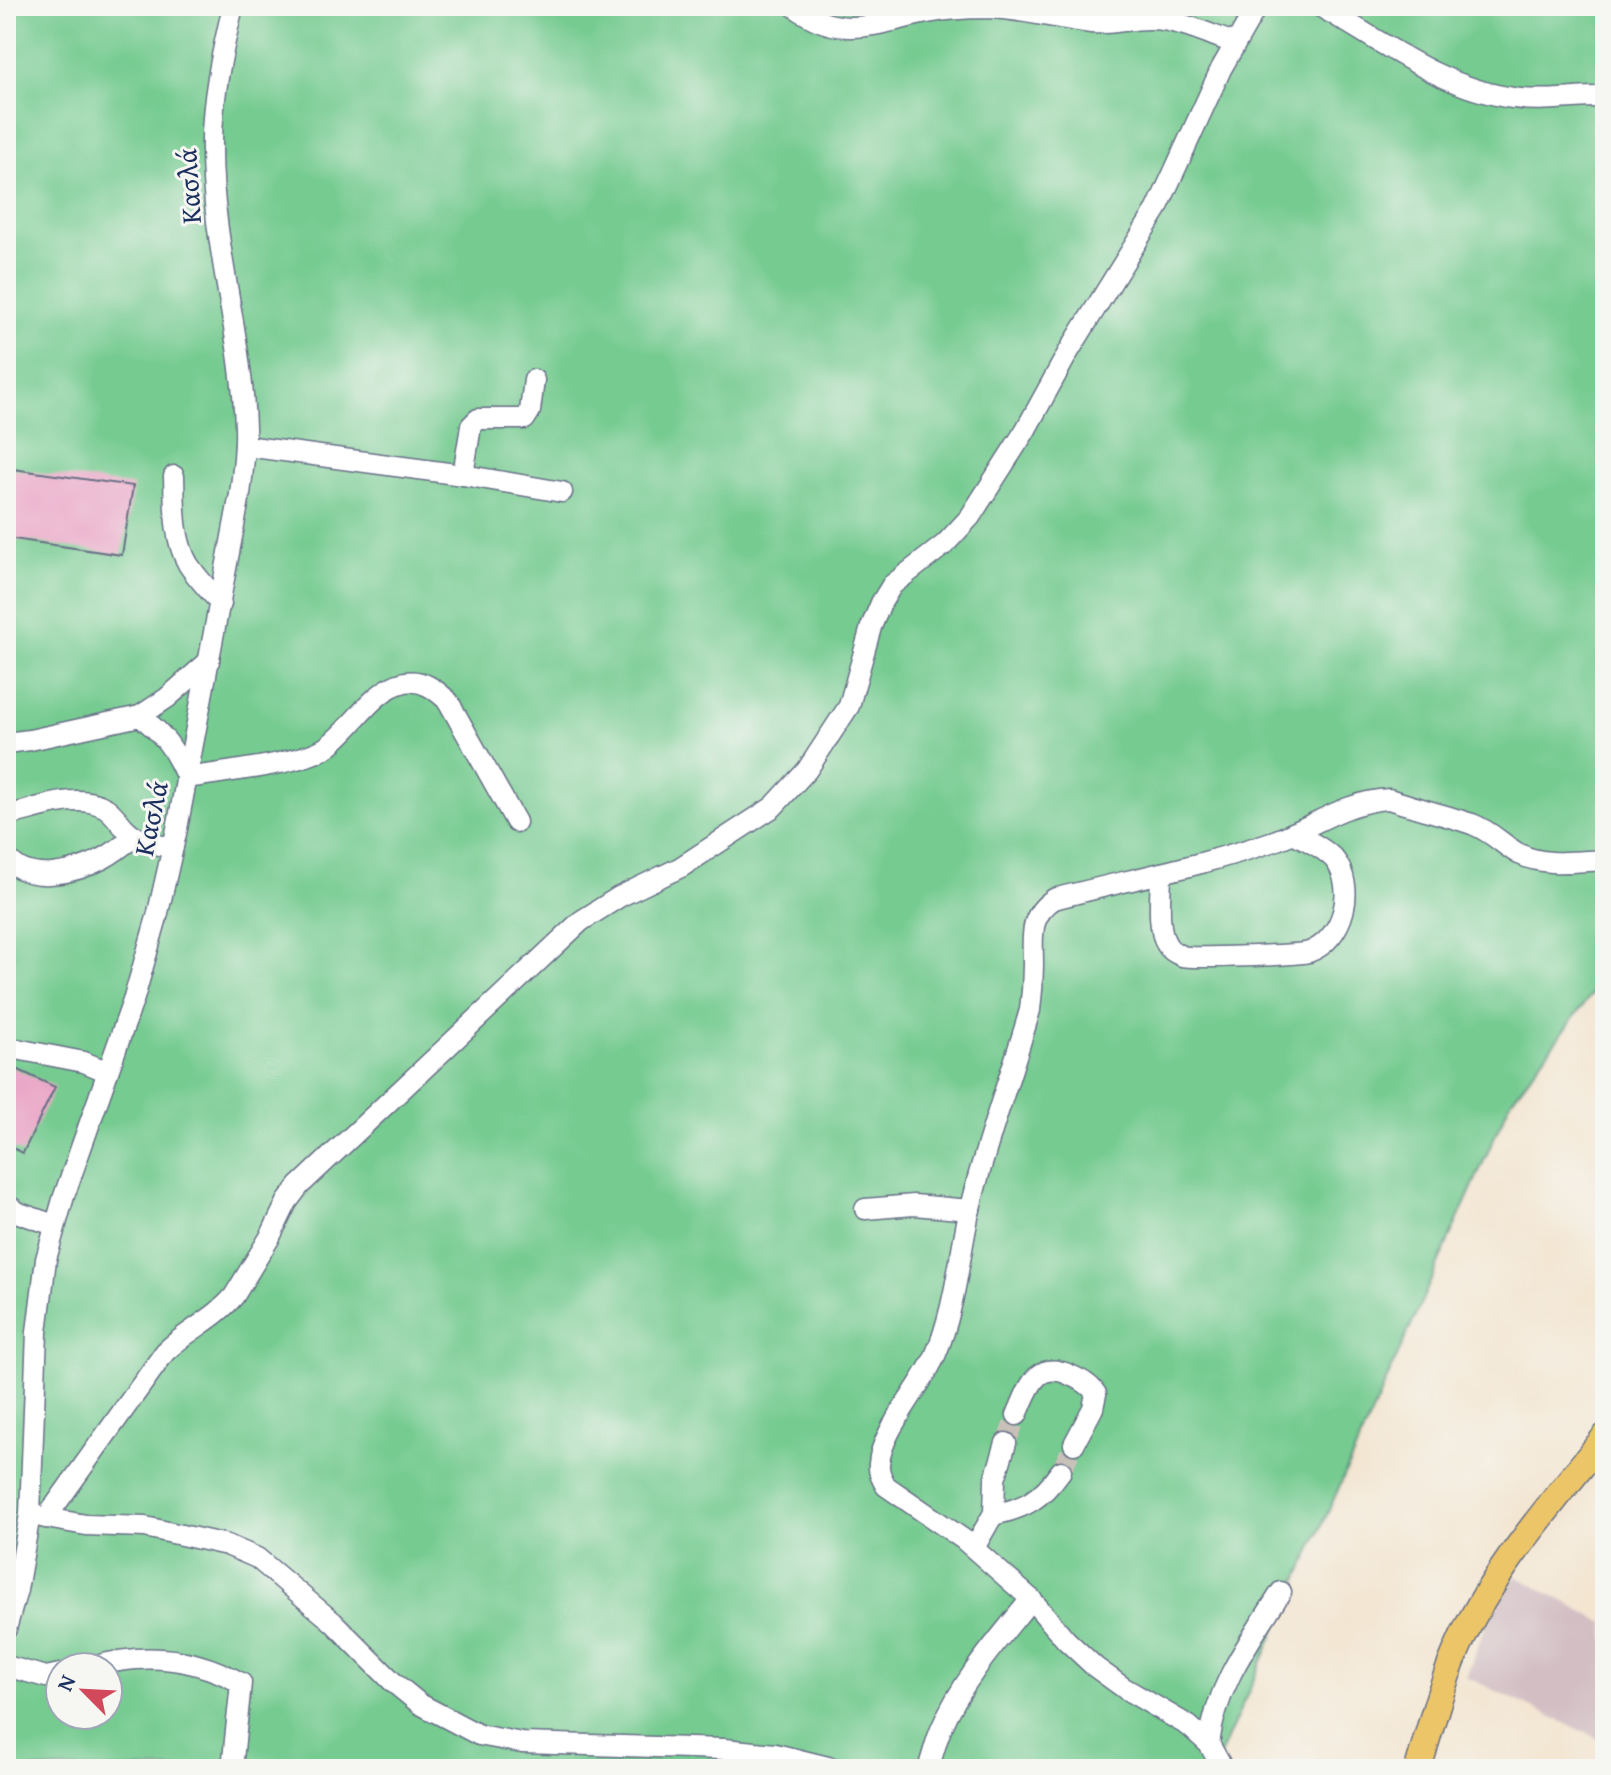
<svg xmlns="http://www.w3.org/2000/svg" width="1611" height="1775" font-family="'Gentium Book Plus',serif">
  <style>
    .industrial { fill: #d2bec3 }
    .green { fill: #74cb90; stroke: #487d77; stroke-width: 2; fill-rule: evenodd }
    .building { fill: #eaa8c8 }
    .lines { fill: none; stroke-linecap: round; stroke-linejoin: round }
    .minor-tunnel { stroke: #c8c1b9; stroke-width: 20; stroke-dasharray: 20 10; stroke-linecap: butt }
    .minor-casing { stroke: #676f86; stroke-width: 23 }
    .major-casing { stroke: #676f86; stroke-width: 29 }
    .minor { stroke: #fff; stroke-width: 20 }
    .major { stroke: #edc569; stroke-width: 26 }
    .labels { text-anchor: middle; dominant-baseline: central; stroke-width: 6; stroke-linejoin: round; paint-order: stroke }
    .street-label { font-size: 28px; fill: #1b2f5e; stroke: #f6f6f2 }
  </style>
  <rect width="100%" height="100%" fill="#f6f6f2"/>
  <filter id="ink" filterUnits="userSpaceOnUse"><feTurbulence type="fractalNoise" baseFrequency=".0125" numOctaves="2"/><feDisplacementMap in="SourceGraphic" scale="16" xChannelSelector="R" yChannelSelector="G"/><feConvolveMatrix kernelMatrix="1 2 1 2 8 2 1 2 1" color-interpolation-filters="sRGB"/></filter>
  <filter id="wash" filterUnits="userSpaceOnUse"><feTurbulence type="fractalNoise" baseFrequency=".006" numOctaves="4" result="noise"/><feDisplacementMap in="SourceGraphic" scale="32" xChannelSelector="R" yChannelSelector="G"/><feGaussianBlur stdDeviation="1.8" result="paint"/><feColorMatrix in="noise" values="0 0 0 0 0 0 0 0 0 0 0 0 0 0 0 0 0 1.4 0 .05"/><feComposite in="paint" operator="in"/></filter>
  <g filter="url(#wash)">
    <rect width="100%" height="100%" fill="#f3e5d0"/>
    <path class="industrial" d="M1516 1576 1605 1623V1742L1466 1677 1485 1628Z"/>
    <path class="green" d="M6 6H1605V976L1510 1102 1214 1769H6ZM60 1667H108V1715H60Z"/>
    <g id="blocks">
      <g class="building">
        <path d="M6 468 133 486 122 555 6 538Z"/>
        <path d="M6 1064 55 1087 23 1153 6 1145Z"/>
      </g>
    </g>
  </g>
  <g filter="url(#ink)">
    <use href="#blocks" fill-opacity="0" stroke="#676f86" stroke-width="2"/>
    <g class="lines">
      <g class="minor-tunnel">
        <path d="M1006 1443 1017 1415"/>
        <path d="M1061 1471 1074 1444"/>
      </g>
      <g class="minor-casing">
        <g id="minor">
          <path d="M794 6C840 42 877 23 927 13 947 9 969 8 988 8 1024 9 1056 19 1091 23 1112 25 1131 18 1152 19 1179 20 1208 34 1234 43"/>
          <path d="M1319 6C1381 40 1440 88 1513 98 1543 103 1575 96 1605 97"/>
          <path d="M245 446 463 475 562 492"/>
          <path d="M463 475 471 426 478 419H525L530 411 534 380"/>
          <path d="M174 476C175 505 173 537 188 564 197 578 210 591 221 604"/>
          <path d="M140 716C165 735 174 749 187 778 222 772 296 765 325 748 352 730 372 689 405 682 423 679 436 690 448 701L516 822"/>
          <path d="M6 743 30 740 140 716 167 698 209 661"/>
          <path d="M6 820 9 815C38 809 78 791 106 808 113 813 118 820 123 826 138 842 152 845 173 847"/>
          <path d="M6 856C27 886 76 873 104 858 115 852 125 844 135 836"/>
          <path d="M1161 873C1161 894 1156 927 1167 945 1170 950 1177 954 1182 956 1191 959 1299 955 1309 952 1344 939 1357 887 1334 859 1323 847 1306 840 1293 833"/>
          <path d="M6 1047 84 1062 108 1072"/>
          <path d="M6 1204 19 1213 54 1225"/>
          <path d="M865 1209 914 1205 970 1210"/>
          <path d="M1017 1415C1029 1388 1036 1359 1070 1375 1081 1380 1090 1384 1096 1394L1093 1408 1074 1444"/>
          <path d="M30 1514 46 1518 165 1352C186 1331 215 1319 234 1296L270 1237 287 1202 299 1186 581 921 619 897 681 867 773 807 807 770 849 706 871 627 881 603 892 585 945 544 970 517 1025 431 1069 351 1157 209 1221 69 1257 6"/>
          <path d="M993 1515C1026 1508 1041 1499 1061 1471"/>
          <path d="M46 1518 86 1525 145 1527 227 1545 257 1558 333 1622 393 1682 420 1704 479 1735 522 1743 724 1749 775 1754 836 1769"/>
          <path d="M974 1548 994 1513 995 1479 1006 1443"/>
          <path d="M6 1629 17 1590 30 1514 37 1332 46 1259 64 1196 134 998 157 917 177 829 240 494C243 471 246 449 245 427 242 334 212 243 212 150 211 101 222 53 233 6"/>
          <path d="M6 1666 46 1677 60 1674"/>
          <path d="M92 1667C144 1652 193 1656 241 1683L232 1769"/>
          <path d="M1209 1744C1216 1685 1250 1641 1281 1592"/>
          <path d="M928 1769C933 1755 936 1740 942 1727 962 1680 999 1639 1031 1599"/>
          <path d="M1223 1769 1209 1744 1189 1726 1124 1688 1095 1667 1066 1640 1031 1599 963 1539 886 1486C882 1479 878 1472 879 1464 881 1431 921 1388 935 1356 955 1310 959 1257 970 1208 986 1141 1011 1077 1030 1010 1032 995 1033 980 1033 964 1033 937 1028 916 1054 899 1127 880 1202 866 1274 841 1313 827 1346 801 1389 799 1416 808 1445 815 1472 824 1491 831 1503 845 1519 854 1545 867 1577 861 1605 860"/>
        </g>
      </g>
      <g class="major-casing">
        <path id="major" d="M1418 1769C1431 1725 1443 1678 1463 1636 1498 1565 1555 1499 1605 1437"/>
      </g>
      <use href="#minor" class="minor"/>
      <use href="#major" class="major"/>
    </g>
  </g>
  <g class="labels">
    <g class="street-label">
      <text transform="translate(188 186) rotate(-94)">Κασλά</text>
      <text transform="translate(150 818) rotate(-78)">Κασλά</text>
    </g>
  </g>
  <rect width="1611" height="1775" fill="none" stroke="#f6f6f2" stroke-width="32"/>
  <g transform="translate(84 1691) rotate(294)"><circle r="38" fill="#f6f6f2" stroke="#9ea6b7" stroke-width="2"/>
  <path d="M0-6L14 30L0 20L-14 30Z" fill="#d1495b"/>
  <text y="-12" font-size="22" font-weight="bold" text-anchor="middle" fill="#1b2f5e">N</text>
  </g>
</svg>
